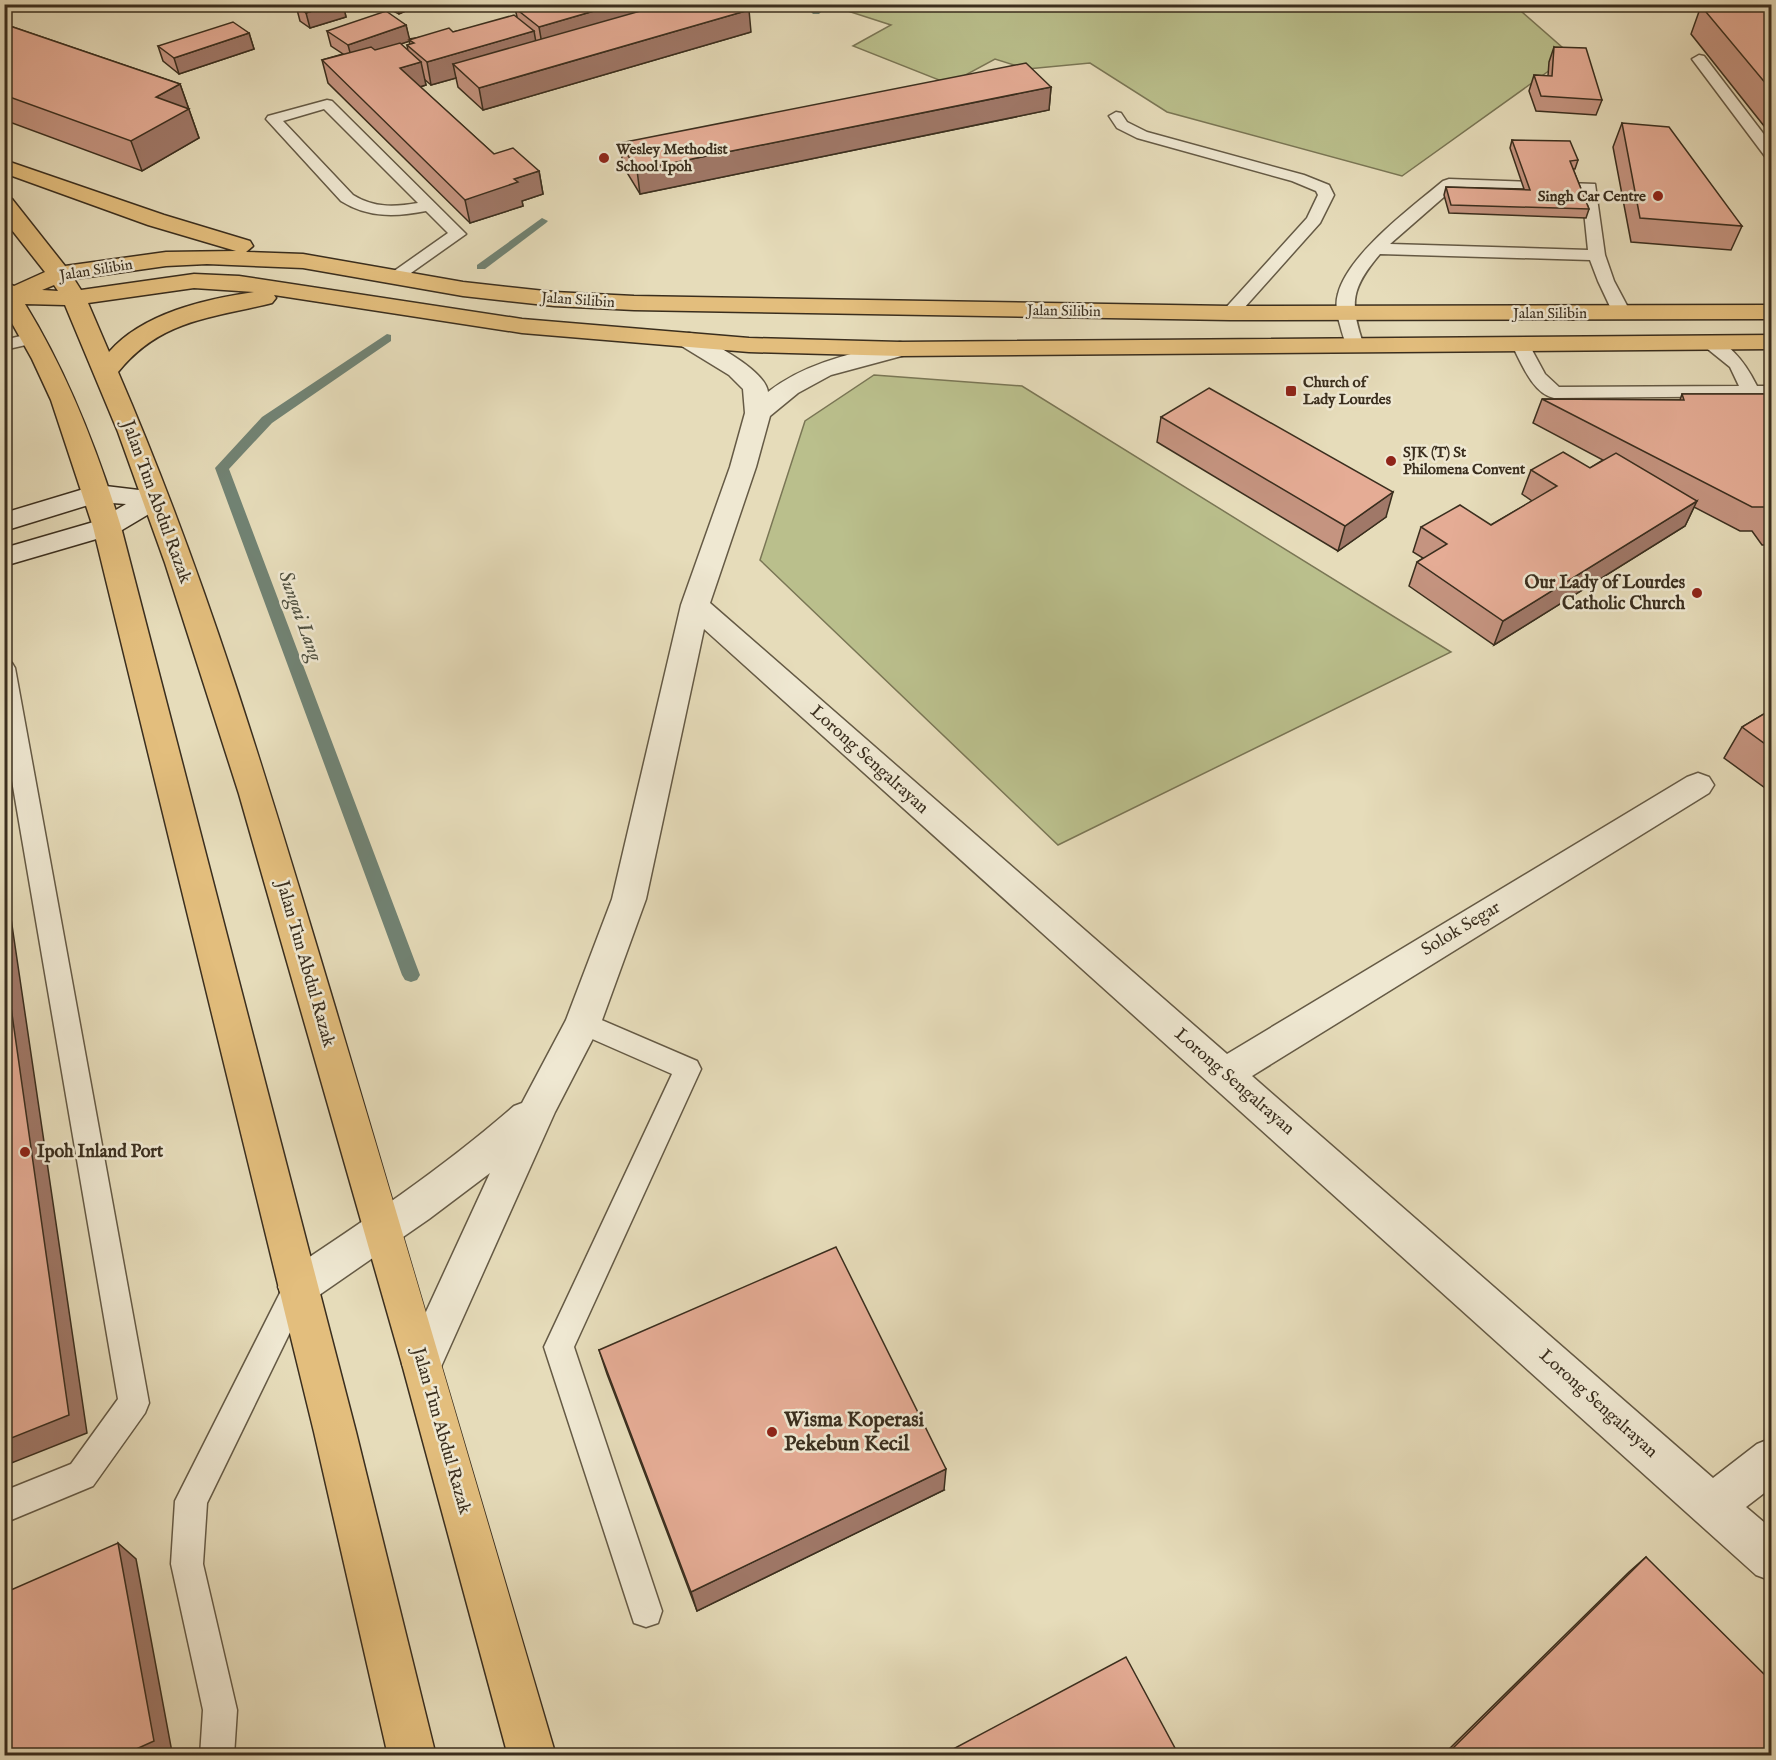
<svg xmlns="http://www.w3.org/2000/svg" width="1776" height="1760" font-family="'IM FELL English',serif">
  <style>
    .green { fill: #babf8c; stroke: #7a7655; stroke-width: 1.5 }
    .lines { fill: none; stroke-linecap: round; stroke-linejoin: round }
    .stream { fill: #718374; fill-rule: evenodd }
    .lane-casing { stroke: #655a45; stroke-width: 3 }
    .street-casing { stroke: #655a45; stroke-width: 3 }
    .secondary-casing { stroke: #3a2e1e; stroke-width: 3 }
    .primary-casing { stroke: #3a2e1e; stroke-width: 3 }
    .lane { fill: #efe8d2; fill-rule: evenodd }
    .street { fill: #efe8d2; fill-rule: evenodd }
    .secondary { fill: #efe8d2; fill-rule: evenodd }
    .primary { fill: #e3be7d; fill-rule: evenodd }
    .wall { fill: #c59480; stroke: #3a2e1e; stroke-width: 1.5; fill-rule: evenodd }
    .shaded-wall { fill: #a07868; stroke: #3a2e1e; stroke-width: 1.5 }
    .building { fill: #e5ac95; stroke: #3a2e1e; stroke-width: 1.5 }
    .poi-dot { fill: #8f2418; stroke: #efe8d2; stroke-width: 2 }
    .labels { text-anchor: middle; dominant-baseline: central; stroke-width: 5; stroke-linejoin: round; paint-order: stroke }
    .far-poi-label { font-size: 15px; font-weight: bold; fill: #3a2e1e; stroke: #efe8d2; text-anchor: start }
    .far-street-label { font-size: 15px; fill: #3a2e1e; stroke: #efe8d2 }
    .street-label { font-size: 18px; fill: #3a2e1e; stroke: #efe8d2 }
    .poi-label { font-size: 18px; font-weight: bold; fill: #3a2e1e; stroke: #efe8d2; text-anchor: end }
    .water-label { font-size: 20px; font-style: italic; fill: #515242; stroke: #efe8d2 }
    .near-poi-label { font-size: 21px; font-weight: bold; fill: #3a2e1e; stroke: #efe8d2; text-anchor: start }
  </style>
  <rect width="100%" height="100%" fill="#e6dcba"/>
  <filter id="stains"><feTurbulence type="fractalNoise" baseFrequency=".00333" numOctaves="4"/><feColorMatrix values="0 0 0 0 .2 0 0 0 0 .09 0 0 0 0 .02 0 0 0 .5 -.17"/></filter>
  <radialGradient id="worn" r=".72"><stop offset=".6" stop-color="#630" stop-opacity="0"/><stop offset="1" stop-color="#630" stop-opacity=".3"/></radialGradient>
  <g class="green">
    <path d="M834 4 1514 5 1571 55 1402 176 1167 112 1090 63 1027 69 995 59 949 84 853 46 891 25 832 6Z"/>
    <path d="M874 375 1022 386 1451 652 1058 845 760 560 805 421Z"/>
  </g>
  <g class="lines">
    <g class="stream">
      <path d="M819 4H829L819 14H813L811 12Z"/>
      <path d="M542 218 548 221 546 223 485 269H477V265Z"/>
      <path d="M387 334 391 335V341L272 423 229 469 420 975 417 980 411 982 405 980 402 975 215 468 262 417Z"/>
    </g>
    <g class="lane-casing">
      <g id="lane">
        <path d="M1699 55 1704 56 1772 145V160L1767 159 1692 59Z"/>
        <path d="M327 100 332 101 466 234 401 280 395 281 387 276 448 233 426 211C396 217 368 218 341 201L266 119 268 116ZM324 109 418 203C394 207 374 208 353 195L283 121Z"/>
        <path d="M1116 112 1121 113 1127 122 1147 132 1304 175 1329 185 1334 195 1320 223 1236 317H1224L1221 313 1307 218 1318 195 1316 191 1292 181 1137 138 1117 128 1109 116Z"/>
        <path d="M1449 179 1595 184 1605 255 1614 281 1631 313 1628 317H1616L1613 313 1598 281 1590 260 1380 254C1352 287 1349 302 1363 343L1360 347H1348C1344 340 1342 333 1340 325 1337 315 1335 304 1338 294 1348 254 1412 207 1443 181ZM1453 189 1582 192 1588 250 1390 244Z"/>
        <path d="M33 333 39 334 42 338 39 342 4 350V340Z"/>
        <path d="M1708 337C1732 343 1747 366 1757 386H1772V396L1554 398C1532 393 1521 362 1511 343L1514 339H1526L1545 374 1559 387 1739 386 1730 367 1699 342 1702 338Z"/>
        <path d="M4 661 12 663 15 668 149 1403 145 1413 93 1486 4 1523V1491L71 1464 118 1399 4 734Z"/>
        <path d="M583 1012 697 1061 701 1069 574 1347 662 1611 658 1623 646 1627 634 1623 630 1611 544 1347 672 1074 574 1031 570 1023 574 1015Z"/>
        <path d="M298 1274 308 1277 312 1287 207 1503 203 1564 237 1710 234 1756H200L203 1710 171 1564 175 1501 288 1277Z"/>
      </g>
    </g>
    <g class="street-casing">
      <path id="street" d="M689 333 698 335C716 346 765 370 768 392 806 362 854 353 900 342L909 344 912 349 909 354 831 375 798 393 770 416 756 467 710 603 1227 1054 1687 777 1698 773 1709 777 1714 785 1709 793 1252 1076 1713 1478 1757 1444 1772 1438V1487L1746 1507 1772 1529V1581L1756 1575 704 629 646 899 601 1023 555 1112 436 1378 422 1384 408 1378 402 1364 490 1173 429 1219 312 1300 298 1306 284 1300 278 1287 284 1274C364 1221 442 1169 514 1106L522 1103 566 1020 612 899 681 605 730 467 745 413 743 389 729 375 680 345 677 340 680 335Z"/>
    </g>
    <g class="secondary-casing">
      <path id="secondary" d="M97 485 164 493 168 499 164 505 117 533 4 566V548L97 521 126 504 98 502 4 531V513Z"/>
    </g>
    <g class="primary-casing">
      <path id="primary" d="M4 160 164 215 250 241 253 246 246 252 303 254 463 282 554 292 634 296 1230 306 1772 305V319L1230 320 634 310 554 306 463 296 303 268 207 264 166 266 74 279 81 290 194 274 239 276 522 319 749 338 900 342 1772 335V349L900 356 749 352 522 333 274 295 276 298 272 303C212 318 161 319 118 372 207 577 271 793 335 1007 410 1256 483 1506 556 1756H508L402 1364 239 794 165 563 118 432 65 305 25 304C68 374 97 449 121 527L356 1432 436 1756H388L314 1432 93 527 51 400 32 359 4 309V282L14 286 45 272 4 220V198L12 199 65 266 166 252 236 251 148 225 4 173ZM54 285 58 291 42 290ZM194 288 254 292C206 299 143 313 109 352L88 303Z"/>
    </g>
    <use href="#lane" class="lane"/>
    <use href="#street" class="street"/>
    <use href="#secondary" class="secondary"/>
    <use href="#primary" class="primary"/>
  </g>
  <g class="wall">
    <path d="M102 4H128L109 10Z"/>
    <path d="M300 4H343L346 17 310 28 300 21 296 6Z"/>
    <path d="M379 4H421L399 14Z"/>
    <path d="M1772 4V136L1691 34 1701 6Z"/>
    <path d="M515 8 751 32 483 110 458 87 456 78 431 85 424 79 426 85 420 87 494 154 539 171 543 194 522 201 523 206 470 223 328 83 322 60 343 54 331 46 327 31 406 25 409 39 453 32 517 17ZM409 41 410 44 407 45 408 51 400 44Z"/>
    <path d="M4 24 180 84 199 138 142 171 4 120Z"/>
    <path d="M249 33 254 49 179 74 163 61 158 46Z"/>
    <path d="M1554 47 1602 100 1596 115 1536 111 1529 91 1534 75 1548 76 1549 62Z"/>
    <path d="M1051 87 1049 110 640 194 623 166 620 143Z"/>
    <path d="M1622 123 1742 226 1731 250 1631 242 1613 147Z"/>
    <path d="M1512 140 1578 160 1575 169H1573L1589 209 1586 218 1449 213 1444 195 1446 187 1524 189 1510 148Z"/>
    <path d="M1682 394H1772V545H1762L1752 531H1740L1694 507 1685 526 1494 645 1409 586 1417 562 1423 558 1413 552 1421 527 1491 525 1532 501 1522 494 1531 470 1590 468 1603 460 1533 423 1542 399 1680 400Z"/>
    <path d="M1161 417 1386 517 1338 551 1157 442Z"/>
    <path d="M1772 690V699L1768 696Z"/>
    <path d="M1772 709V793L1724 758 1742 727Z"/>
    <path d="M599 1350 944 1490 697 1611 607 1374Z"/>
    <path d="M1646 1557 1772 1755H1443L1629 1572Z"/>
  </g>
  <g class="shaded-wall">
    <path d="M107 4H128L109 10Z"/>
    <path d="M334 4H343L346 17 310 28 306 13Z"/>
    <path d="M397 4H421L399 14Z"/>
    <path d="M618 4H696L543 50 539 27Z"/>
    <path d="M749 10 751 32 483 110 479 88Z"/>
    <path d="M406 25 410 41 352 60 348 45Z"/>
    <path d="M534 31 538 54 453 64 456 78 431 85 427 62Z"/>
    <path d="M249 33 254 49 179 74 174 58Z"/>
    <path d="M421 62 426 85 406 91 400 68Z"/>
    <path d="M180 84 199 138 142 171 131 141 156 97Z"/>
    <path d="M1051 87 1049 110 640 194 637 170Z"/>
    <path d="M539 171 543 194 522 201 523 206 470 223 465 200 514 179Z"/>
    <path d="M1393 492 1386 517 1338 551 1345 526Z"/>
    <path d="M1697 501 1685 526 1494 645 1503 621Z"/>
    <path d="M4 871 87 1433 4 1466Z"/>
    <path d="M946 1469 944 1490 697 1611 691 1592Z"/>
    <path d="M118 1543 136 1559 172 1752 166 1755H123Z"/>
    <path d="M1176 1750 1173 1754 1170 1755H1165Z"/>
  </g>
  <g class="building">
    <path d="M300 4H334L306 13 296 6Z"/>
    <path d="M528 4H618L539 27 515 8Z"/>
    <path d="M665 4H742L749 10 479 88 453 64Z"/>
    <path d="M1772 4V91L1701 6Z"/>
    <path d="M386 11 406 25 348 45 327 31Z"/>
    <path d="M514 15 534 31 427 62 407 45 414 43 409 40 449 28 453 32Z"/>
    <path d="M233 22 249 33 174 58 158 46Z"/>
    <path d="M4 24 180 84 156 97 189 109 131 141 4 95Z"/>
    <path d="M400 43 421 62 400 68 494 154 513 148 539 171 514 179 518 182 465 200 322 60 371 47 375 50Z"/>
    <path d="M1554 47 1586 48 1602 100 1541 96 1534 75 1552 76Z"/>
    <path d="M1026 63 1051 87 637 170 620 143Z"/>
    <path d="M1622 123 1669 127 1742 226 1640 218Z"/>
    <path d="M1512 140 1570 141 1578 160 1570 161 1589 209 1451 205 1446 187 1530 190Z"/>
    <path d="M1209 388 1393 492 1345 526 1161 417Z"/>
    <path d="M1682 394H1772V516L1765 507H1752L1542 399 1684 400Z"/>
    <path d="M1563 452 1590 468 1616 453 1697 501 1503 621 1417 562 1447 544 1421 527 1460 505 1491 525 1557 486 1531 470Z"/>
    <path d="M1772 709V749L1742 727Z"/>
    <path d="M4 958 69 1415 4 1441Z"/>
    <path d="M836 1247 946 1469 691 1592 599 1350Z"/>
    <path d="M118 1543 154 1741 123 1755H4V1593Z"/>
    <path d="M1646 1557 1772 1682V1755H1446Z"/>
    <path d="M1126 1657 1176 1750 1165 1755H942Z"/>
  </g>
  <g class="poi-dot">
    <circle cx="604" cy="158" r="6"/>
    <circle cx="1658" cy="196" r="6"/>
    <rect x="1285" y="385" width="12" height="12" rx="3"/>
    <circle cx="1391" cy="461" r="6"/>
    <circle cx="1697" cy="593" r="6"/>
    <circle cx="25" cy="1152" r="6"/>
    <circle cx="772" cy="1432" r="6"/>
  </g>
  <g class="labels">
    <g class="far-poi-label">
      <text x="616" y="149">Wesley Methodist<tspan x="616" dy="17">School Ipoh</tspan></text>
      <text x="1646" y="196" text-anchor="end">Singh Car Centre</text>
      <text x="1303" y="382">Church of<tspan x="1303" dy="17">Lady Lourdes</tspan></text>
      <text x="1403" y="452">SJK (T) St<tspan x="1403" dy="17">Philomena Convent</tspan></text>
    </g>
    <g class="far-street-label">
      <text transform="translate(96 270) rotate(-9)">Jalan Silibin</text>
      <text transform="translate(578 300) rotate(4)">Jalan Silibin</text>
      <text transform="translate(1064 311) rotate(1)">Jalan Silibin</text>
      <text x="1550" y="313">Jalan Silibin</text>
    </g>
    <g class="street-label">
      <text transform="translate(156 502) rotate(70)">Jalan Tun Abdul Razak</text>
      <text transform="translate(869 760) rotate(42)">Lorong Sengalrayan</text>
      <text transform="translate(1461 929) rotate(-31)">Solok Segar</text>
      <text transform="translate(305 964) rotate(74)">Jalan Tun Abdul Razak</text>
      <text transform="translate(1234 1082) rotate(41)">Lorong Sengalrayan</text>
      <text transform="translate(1598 1404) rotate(42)">Lorong Sengalrayan</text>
      <text transform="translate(441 1431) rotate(74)">Jalan Tun Abdul Razak</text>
    </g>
    <g class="poi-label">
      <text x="1685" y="583">Our Lady of Lourdes<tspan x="1685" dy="21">Catholic Church</tspan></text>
      <text x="37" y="1152" text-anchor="start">Ipoh Inland Port</text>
    </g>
    <g class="water-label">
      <text transform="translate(300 616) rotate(70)">Sungai Lang</text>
    </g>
    <g class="near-poi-label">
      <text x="784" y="1420">Wisma Koperasi<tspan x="784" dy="24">Pekebun Kecil</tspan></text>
    </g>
  </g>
  <rect width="1776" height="1760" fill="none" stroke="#e6dcba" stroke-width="24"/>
  <rect x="6" y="6" width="1764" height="1748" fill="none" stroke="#3a2e1e" stroke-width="3"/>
  <rect x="12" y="12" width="1752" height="1736" fill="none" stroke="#3a2e1e" stroke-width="1.5"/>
  <rect width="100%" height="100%" filter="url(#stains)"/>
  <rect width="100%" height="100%" fill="url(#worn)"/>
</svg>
